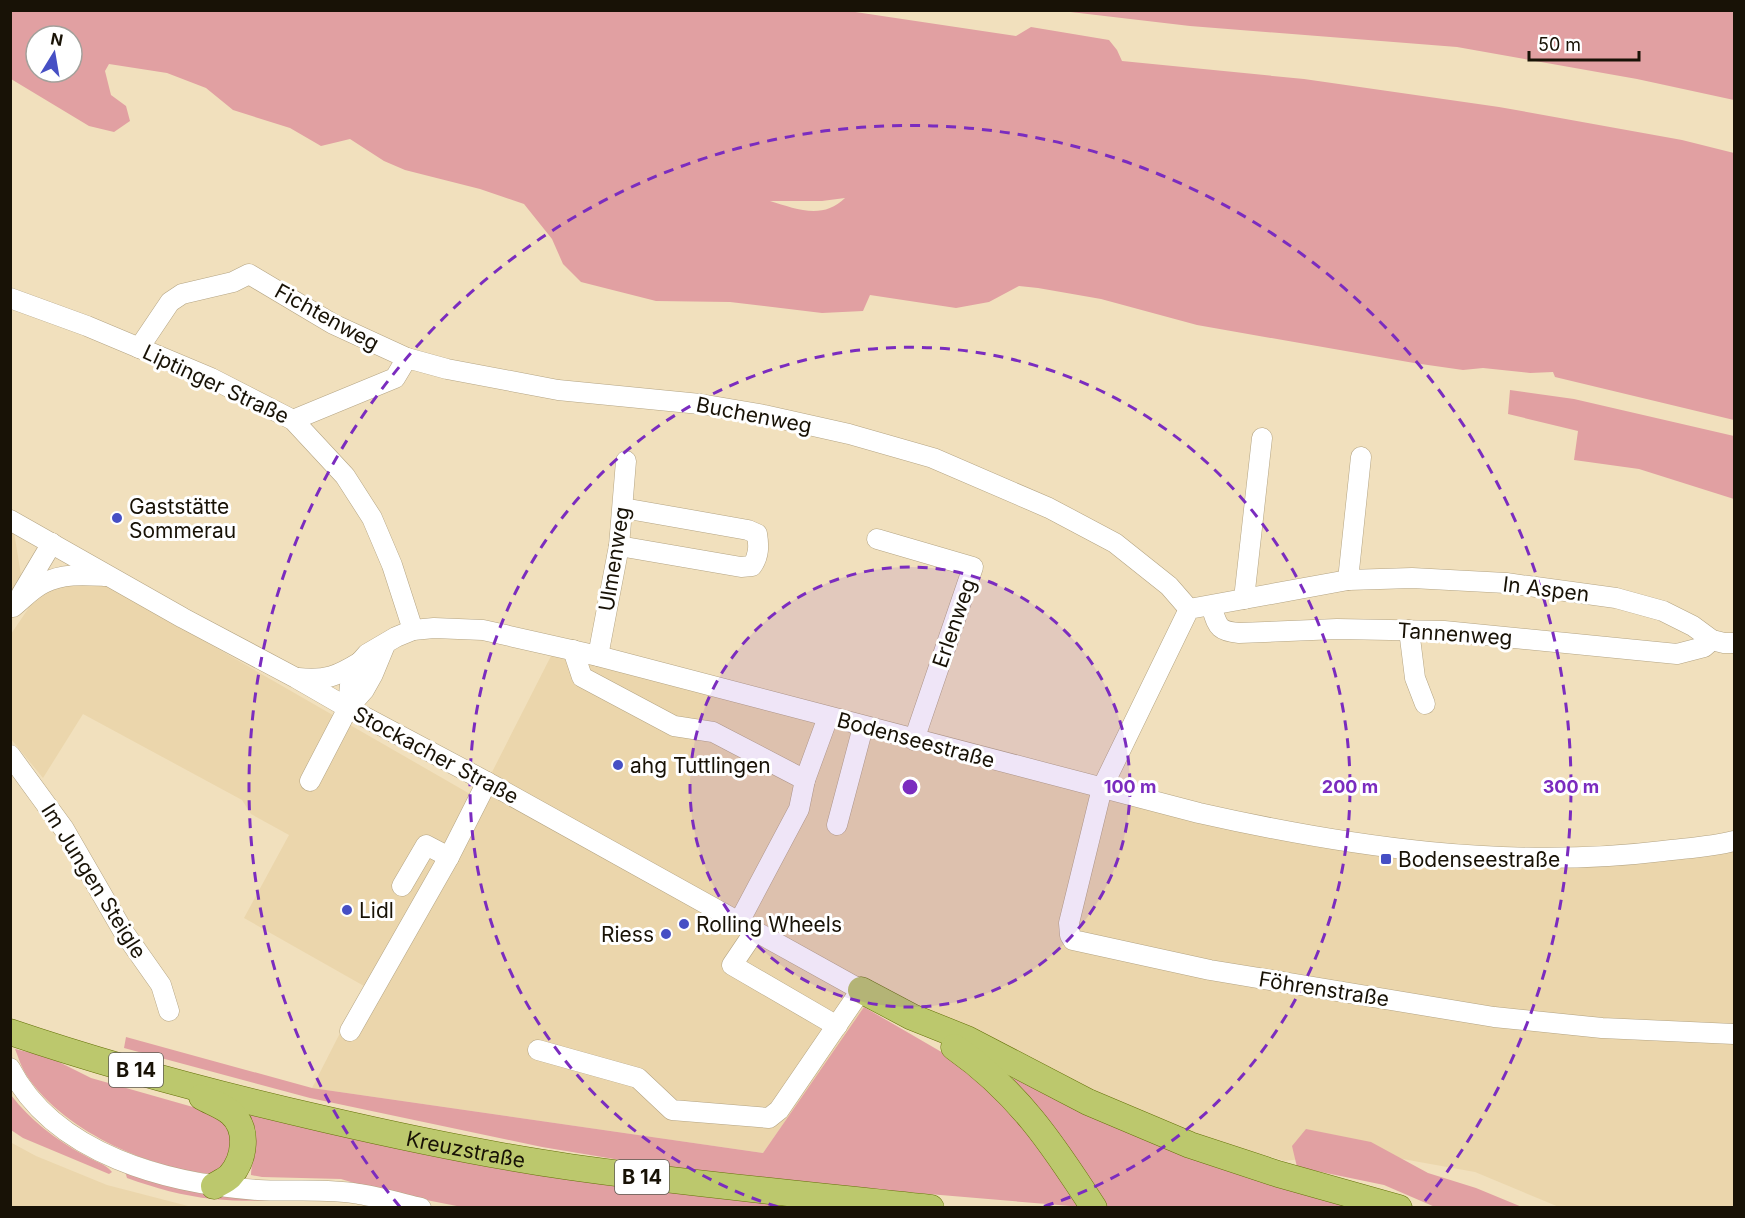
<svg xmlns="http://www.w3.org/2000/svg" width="1745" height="1218" font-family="Inter,sans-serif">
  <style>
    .built { fill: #ebd6ac }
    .green { fill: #e1a0a2; fill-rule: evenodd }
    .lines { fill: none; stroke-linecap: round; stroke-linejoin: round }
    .minor-casing { stroke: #b4a483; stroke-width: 21 }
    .major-casing { stroke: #657109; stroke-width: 27 }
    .minor { stroke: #fff; stroke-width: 20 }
    .major { stroke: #bcc86d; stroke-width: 26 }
    .ring { fill: none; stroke: #7b2cbf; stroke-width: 3; stroke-dasharray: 10 8 }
    .poi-dot { fill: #464fc4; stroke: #fff; stroke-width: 2 }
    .labels { text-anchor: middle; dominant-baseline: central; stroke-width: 6; stroke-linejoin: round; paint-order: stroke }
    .shield { fill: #fff; stroke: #5d5951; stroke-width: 1.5 }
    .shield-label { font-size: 20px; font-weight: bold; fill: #181206 }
    .street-label { font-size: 21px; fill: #181206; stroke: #fff }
    .poi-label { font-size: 21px; fill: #181206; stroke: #fff; text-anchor: start }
    .centre { fill: #7b2cbf; stroke: #fff; stroke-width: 3 }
    .ring-label { font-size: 18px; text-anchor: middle; font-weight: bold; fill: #7b2cbf; stroke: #fff; stroke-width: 6; stroke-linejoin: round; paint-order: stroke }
  </style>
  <rect width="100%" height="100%" fill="#f1e0bd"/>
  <g class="built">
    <path d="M11 530 14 532 21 575 11 594Z"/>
    <path d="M93 577 477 798 489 778 552 654 1099 796 1455 860 1734 845V1207H1559L1475 1172 1397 1158 1340 1154 1285 1161 1215 1141 1145 1115 898 1000 864 1007 763 1153 312 1088 364 986 244 918 289 835 251 814 242 800 83 714 43 778 11 739V634L30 606 63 580Z"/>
    <path d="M10 1142 36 1156 107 1185 188 1206 254 1207H11Z"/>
  </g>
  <g class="green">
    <path d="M842 10 1016 36 1031 27 1109 40 1117 50 1122 61 1304 79 1499 107 1682 140 1734 153V420L1555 377 1553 372 1530 373 1483 368 1463 370 1414 363 1197 325 1101 299 1038 288 1019 286 989 302 956 308 870 295 863 311 822 313 730 302 656 301 581 282 563 264 552 239 524 204 480 189 405 170 384 161 350 139 321 146 290 128 233 110 206 88 167 73 109 64 105 71 111 95 126 106 130 121 114 132 89 126 11 79V11ZM36 36H72V72H36ZM845 198C823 220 796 209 770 201H822Z"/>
    <path d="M1062 11H1734V100L1637 79 1457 47 1190 26Z"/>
    <path d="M1510 390 1574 399 1734 436V499L1639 469 1574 460 1578 431 1508 414Z"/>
    <path d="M864 1007 957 1061 1002 1097 1083 1207 761 1180 632 1162 542 1147 310 1098 124 1048 126 1037 312 1088 763 1153Z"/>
    <path d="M15 1049 49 1057 91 1078 214 1113C226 1121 240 1137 232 1153 229 1160 219 1168 213 1174 149 1169 58 1129 24 1071 20 1064 18 1056 15 1049Z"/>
    <path d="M1014 1074 1372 1207H1108C1080 1163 1050 1119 1013 1082Z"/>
    <path d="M11 1095C30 1120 56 1140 84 1155 93 1161 105 1163 112 1172L109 1174 23 1138 11 1130Z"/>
    <path d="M241 1110 821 1207H462L380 1191 341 1179 262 1177 251 1175C251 1162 260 1138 254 1126 251 1120 245 1115 241 1110Z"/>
    <path d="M1306 1129 1371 1142 1428 1173 1476 1188 1522 1207H1435L1384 1185 1297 1167 1292 1146Z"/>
    <path d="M124 1168 334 1199C294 1199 253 1203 213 1199 183 1196 155 1188 127 1178Z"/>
  </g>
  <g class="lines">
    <g class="minor-casing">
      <g id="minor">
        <path d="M10 298 87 326 211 378 293 420 345 476 372 518 392 565 413 630"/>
        <path d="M139 348 170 302 182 294 233 282 249 274 333 324 407 358"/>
        <path d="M293 420 395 378 407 358 447 369 558 390 700 404 764 415 849 434 933 458 1049 508 1115 543 1169 586 1189 609"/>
        <path d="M10 520 183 618 296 678 348 708 487 782 861 990 779 1110 769 1118 672 1110 638 1078 538 1050"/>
        <path d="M877 539 973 567 914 740"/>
        <path d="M619 546 741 567 752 566C759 556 759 546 757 534L748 530 623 508"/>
        <path d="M1348 580 1361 457"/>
        <path d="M21 595 52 543"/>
        <path d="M1244 599 1262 438"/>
        <path d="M1211 606C1218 626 1217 631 1239 633L1337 629 1444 631 1677 654 1704 647 1712 640"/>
        <path d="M13 607C23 599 33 588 44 583 63 573 86 575 106 576"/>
        <path d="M1409 630 1415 678 1425 704"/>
        <path d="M1734 643H1724L1712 640 1693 626 1663 611 1616 598 1506 583 1412 578 1348 580 1189 609 1102 788 1069 923 1070 935 1073 940 1210 970 1494 1017 1602 1028 1734 1034"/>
        <path d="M573 650 582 677 674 726 713 732 805 780 828 717"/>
        <path d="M598 656 619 546 626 461"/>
        <path d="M298 678C326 681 337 676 360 662"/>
        <path d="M348 708 350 685 360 662 367 654 396 637 413 630 434 628 483 630 598 656 1199 813C1350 847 1508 870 1663 851 1687 848 1711 847 1734 841"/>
        <path d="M10 755 64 829 123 931 161 985 169 1011"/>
        <path d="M310 781 348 708 364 690 373 674 385 645"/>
        <path d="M837 825 863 727"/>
        <path d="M402 886 426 845 449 857"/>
        <path d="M739 922 799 809 805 780"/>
        <path d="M755 931 732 965 837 1026"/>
        <path d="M350 1031 449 857 487 782"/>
        <path d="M10 1068C55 1155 169 1184 258 1190 292 1192 325 1188 359 1194 379 1197 400 1203 421 1208"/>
      </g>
    </g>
    <g class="major-casing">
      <g id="major">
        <path d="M861 990 912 1017 967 1039 1088 1102 1190 1145 1278 1174 1399 1208"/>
        <path id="s1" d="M10 1032C113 1067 219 1095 324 1119 406 1138 487 1155 570 1167 690 1184 811 1195 931 1208"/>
        <path d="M954 1047C1018 1092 1052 1143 1094 1208"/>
        <path d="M202 1097C211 1102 223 1106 231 1113 249 1129 245 1159 230 1176 226 1180 219 1183 214 1186"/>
      </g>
    </g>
    <use href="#minor" class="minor"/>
    <use href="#major" class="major"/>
  </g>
  <circle cx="910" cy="787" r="220" fill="#7b2cbf" fill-opacity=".12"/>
  <g class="ring">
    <circle cx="910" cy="787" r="220"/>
    <path d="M778 1207A440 440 0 1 1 1042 1207"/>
    <path d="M400 1207A661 661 0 1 1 1420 1207"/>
  </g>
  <g class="poi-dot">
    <circle cx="117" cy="518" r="6"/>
    <circle cx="618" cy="765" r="6"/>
    <rect x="1380" y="853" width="12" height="12" rx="3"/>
    <circle cx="347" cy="910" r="6"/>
    <circle cx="684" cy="924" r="6"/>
    <circle cx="666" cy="934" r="6"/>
  </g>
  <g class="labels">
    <g class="shield">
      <rect x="109" y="1053" width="54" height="34" rx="4.5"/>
      <rect x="615" y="1160" width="54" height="34" rx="4.5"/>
    </g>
    <g class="shield-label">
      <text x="136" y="1070">B 14</text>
      <text x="642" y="1177">B 14</text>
    </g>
    <g class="street-label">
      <text transform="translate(327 317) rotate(29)">Fichtenweg</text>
      <text transform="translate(216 384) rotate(25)">Liptinger Straße</text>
      <text transform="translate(754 415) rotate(11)">Buchenweg</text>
      <text transform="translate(614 559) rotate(-81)">Ulmenweg</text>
      <text transform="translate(1546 589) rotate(7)">In Aspen</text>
      <text transform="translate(954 623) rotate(-71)">Erlenweg</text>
      <text transform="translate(1455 634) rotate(4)">Tannenweg</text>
      <text transform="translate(916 740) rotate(15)">Bodenseestraße</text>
      <text transform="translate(436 755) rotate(28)">Stockacher Straße</text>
      <text transform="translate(94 881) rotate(58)">Im Jungen Steigle</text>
      <text transform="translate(1324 989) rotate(9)">Föhrenstraße</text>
      <text stroke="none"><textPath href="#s1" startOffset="471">Kreuzstraße</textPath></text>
    </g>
    <g class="poi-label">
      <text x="129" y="506">Gaststätte<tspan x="129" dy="24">Sommerau</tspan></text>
      <text x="630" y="765">ahg Tuttlingen</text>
      <text x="1398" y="859">Bodenseestraße</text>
      <text x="359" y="910">Lidl</text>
      <text x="696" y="924">Rolling Wheels</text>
      <text x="654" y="934" text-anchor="end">Riess</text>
    </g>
  </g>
  <circle cx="910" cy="787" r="9" class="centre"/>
  <g class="ring-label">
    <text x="1130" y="793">100 m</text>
    <text x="1350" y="793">200 m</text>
    <text x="1571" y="793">300 m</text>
  </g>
  <rect width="1745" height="1218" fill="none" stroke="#181206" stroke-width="24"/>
  <g transform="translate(54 54) rotate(11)"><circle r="28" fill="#ffffff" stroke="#a3a09b" stroke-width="1.5"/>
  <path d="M0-4.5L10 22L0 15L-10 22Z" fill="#464fc4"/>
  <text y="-9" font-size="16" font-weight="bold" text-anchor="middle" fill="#181206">N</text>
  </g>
  <path d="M1529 51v9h110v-9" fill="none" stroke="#181206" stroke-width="3"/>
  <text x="1538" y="51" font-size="18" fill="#181206" stroke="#ffffff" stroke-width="4.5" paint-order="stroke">50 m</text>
</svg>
